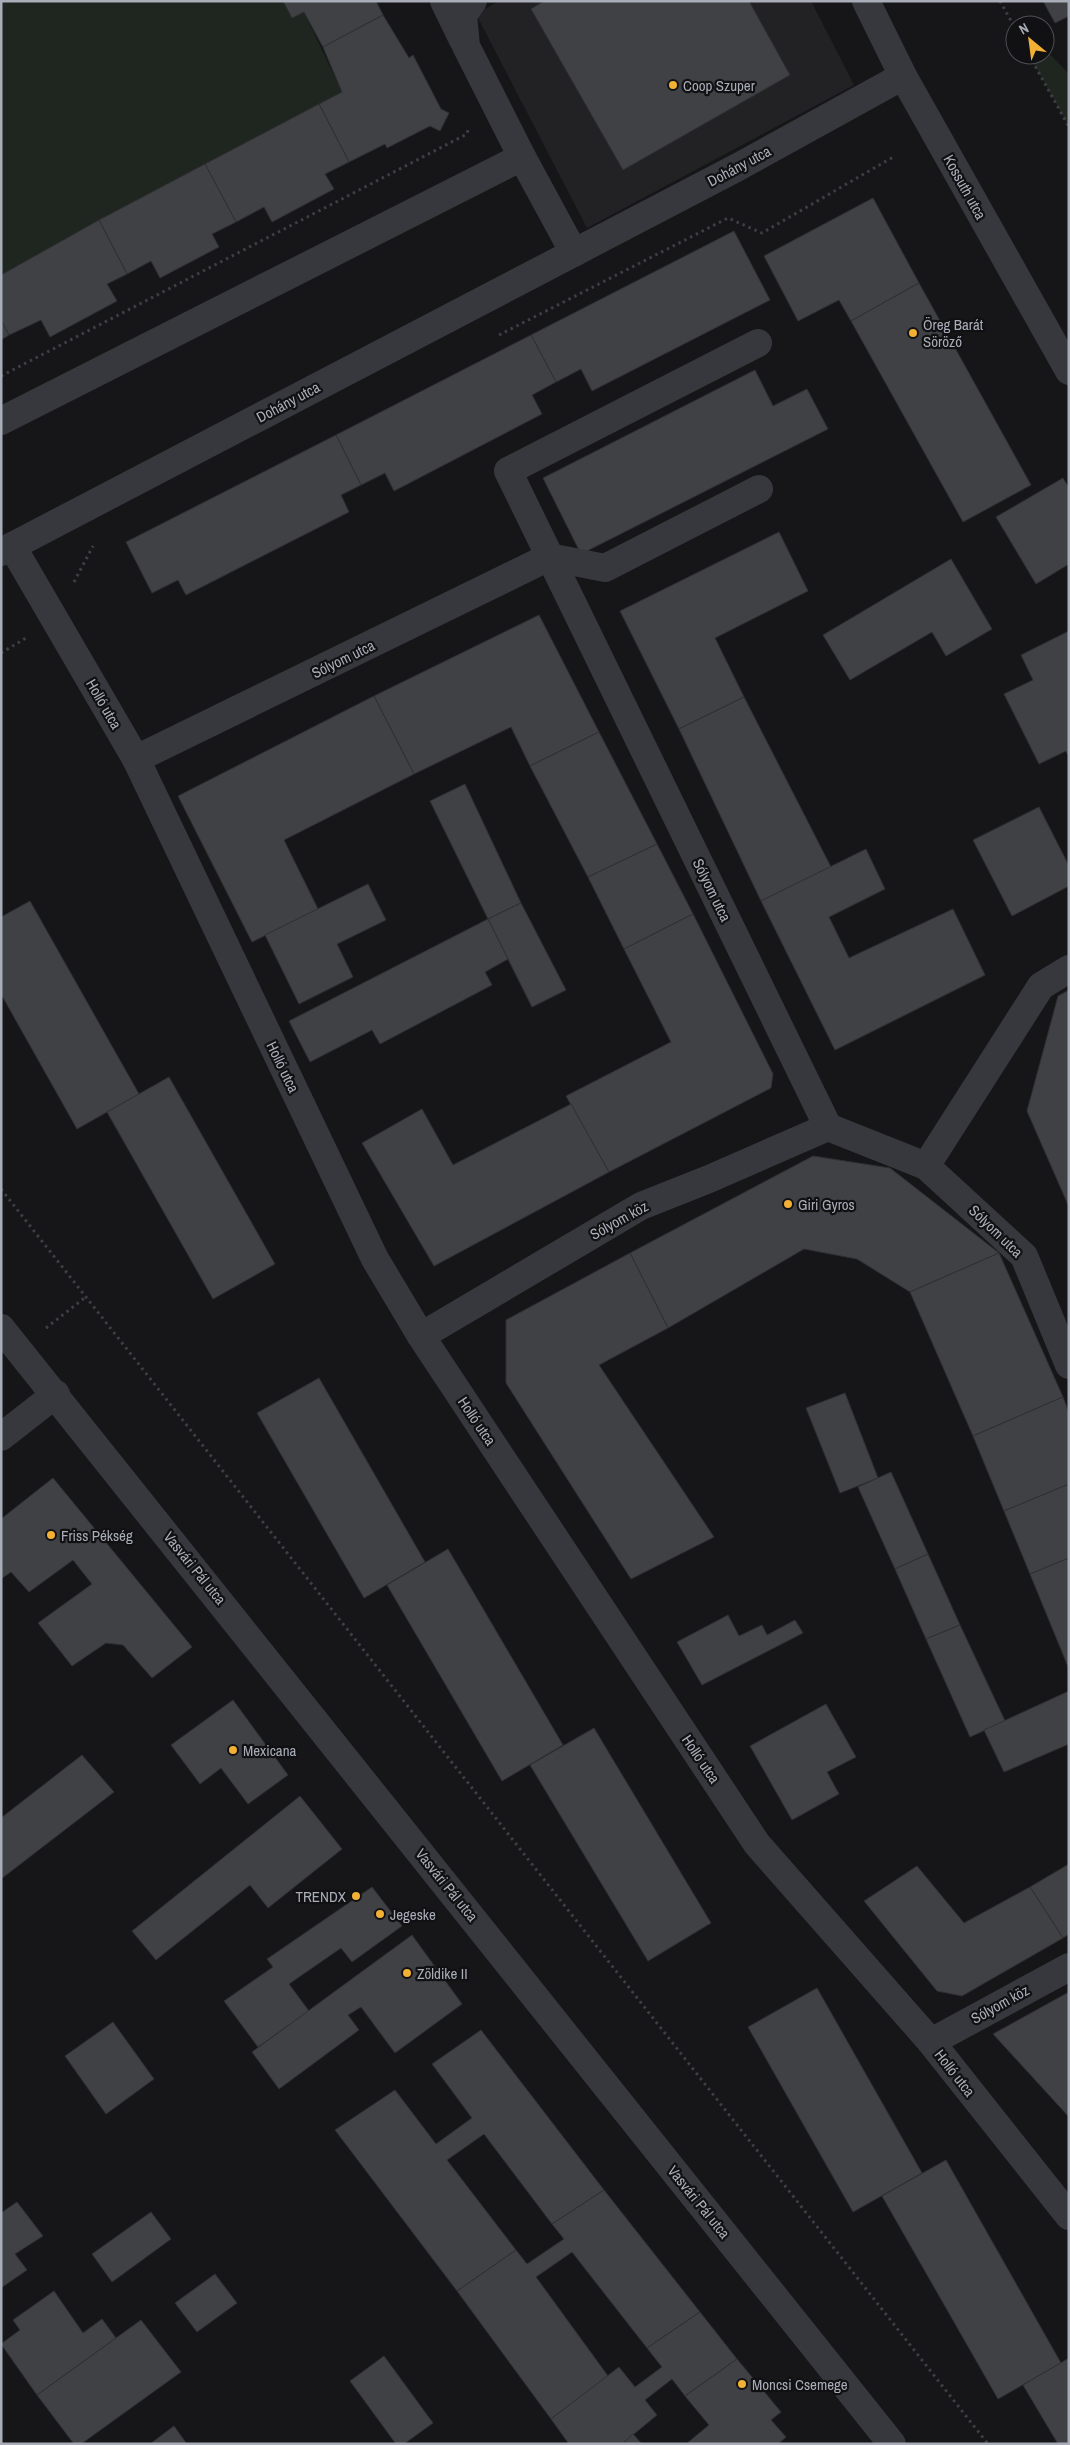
<svg xmlns="http://www.w3.org/2000/svg" width="1070" height="2445" font-family="'Archivo Narrow',sans-serif">
  <style>
    .built { fill: #222225 }
    .green { fill: #1e261f }
    .building { fill: #404145; stroke: #303034 }
    .lines { fill: none; stroke-linecap: round; stroke-linejoin: round }
    .path { stroke: #3d3f44; stroke-width: 3; stroke-dasharray: 2.5 4; stroke-linecap: butt }
    .minor { stroke: #37383d; stroke-width: 28 }
    .tertiary { stroke: #37383d; stroke-width: 28 }
    .poi-dot { fill: #f2b134; stroke: #111113; stroke-width: 2 }
    .labels { text-anchor: middle; dominant-baseline: central; stroke-width: 4.5; stroke-linejoin: round; paint-order: stroke }
    .poi-label { font-size: 15px; fill: #a8adb8; stroke: #111113; text-anchor: start }
    .street-label { font-size: 15px; fill: #a8adb8; stroke: #111113 }
  </style>
  <rect width="100%" height="100%" fill="#161618"/>
  <path class="built" d="M499 1H811L854 85 587 228 476 14Z"/>
  <g class="green">
    <path d="M1 1H283L292 18 304 12 342 92 99 220 1 275Z"/>
    <path d="M1045 49 1069 74V127L1029 55H1045Z"/>
  </g>
  <g class="building">
    <path d="M283 1H376L383 15 323 47 304 12 292 18Z"/>
    <path d="M544 1H749L790 75 623 170 531 9Z"/>
    <path d="M1043 1H1069V16L1055 23Z"/>
    <path d="M383 15 409 58 413 55 441 109 449 113 440 131 430 126 387 148 385 144 349 162 319 104 342 92 323 47Z"/>
    <path d="M319 104 349 162 325 174 334 189 272 222 264 207 236 222 205 164Z"/>
    <path d="M205 164 236 222 212 234 219 247 160 278 151 261 127 274 99 220Z"/>
    <path d="M873 198 919 283 851 321 839 300 798 321 764 256Z"/>
    <path d="M99 220 127 274 107 284 117 301 50 337 41 320 9 335 1 320V275Z"/>
    <path d="M734 231 770 300 592 391 581 369 556 382 531 335Z"/>
    <path d="M919 283 1031 485 963 522 851 321Z"/>
    <path d="M1 320 9 335 1 340Z"/>
    <path d="M531 335 556 382 532 395 542 414 394 491 385 473 361 485 336 435Z"/>
    <path d="M755 370 773 406 807 389 828 429 581 554 543 478Z"/>
    <path d="M336 435 361 485 341 495 349 512 186 595 178 580 152 593 126 542Z"/>
    <path d="M1063 478 1069 488V564L1036 584 996 517Z"/>
    <path d="M779 532 808 591 715 638 744 697 679 729 620 611Z"/>
    <path d="M951 559 992 629 946 656 932 632 850 680 823 635Z"/>
    <path d="M539 615 599 732 530 766 511 727 414 774 374 696Z"/>
    <path d="M1069 631V757L1066 751 1039 764 1004 694 1033 680 1021 655Z"/>
    <path d="M374 696 414 774 284 840 318 909 252 942 178 796Z"/>
    <path d="M744 697 831 867 761 901 679 729Z"/>
    <path d="M599 732 657 844 588 877 530 766Z"/>
    <path d="M465 784 521 903 488 919 430 801Z"/>
    <path d="M1039 807 1069 866V886L1012 916 973 840Z"/>
    <path d="M657 844 693 914 624 949 588 877Z"/>
    <path d="M866 849 885 889 829 917 849 958 953 909 985 975 835 1050 761 901Z"/>
    <path d="M368 884 386 920 337 944 353 977 299 1004 265 935Z"/>
    <path d="M30 901 139 1094 77 1129 1 994V917Z"/>
    <path d="M521 903 566 990 532 1007 488 919Z"/>
    <path d="M693 914 773 1074 771 1088 609 1172 566 1096 671 1042 624 949Z"/>
    <path d="M488 919 508 959 485 972 492 985 380 1044 372 1030 310 1062 289 1021Z"/>
    <path d="M1069 990V1207L1027 1111 1058 996Z"/>
    <path d="M169 1077 275 1264 213 1299 107 1112Z"/>
    <path d="M571 1104 609 1172 434 1266 362 1143 422 1109 453 1165Z"/>
    <path d="M813 1156 890 1168 999 1253 910 1292 857 1259 804 1249 668 1328 630 1253Z"/>
    <path d="M630 1253 668 1328 599 1365 714 1537 631 1579 506 1383V1320Z"/>
    <path d="M999 1253 1063 1397 973 1436 910 1292Z"/>
    <path d="M319 1378 425 1562 364 1598 257 1413Z"/>
    <path d="M845 1393 878 1478 840 1493 806 1408Z"/>
    <path d="M1063 1397 1069 1413V1484L1004 1511 973 1436Z"/>
    <path d="M891 1472 928 1554 895 1569 858 1487Z"/>
    <path d="M53 1478 192 1647 152 1678 123 1645 106 1643 72 1666 38 1623 92 1584 73 1560 29 1592 11 1572 1 1579V1519Z"/>
    <path d="M1069 1484V1558L1030 1574 1004 1511Z"/>
    <path d="M448 1549 563 1745 502 1781 387 1585Z"/>
    <path d="M928 1554 960 1625 926 1639 895 1569Z"/>
    <path d="M1069 1558V1669L1030 1574Z"/>
    <path d="M728 1615 739 1636 762 1625 767 1635 795 1620 803 1633 702 1685 677 1642Z"/>
    <path d="M960 1625 1005 1721 970 1737 926 1639Z"/>
    <path d="M1069 1691V1744L1004 1772 984 1730Z"/>
    <path d="M233 1700 288 1775 248 1804 221 1768 200 1784 171 1745Z"/>
    <path d="M826 1704 856 1757 827 1772 839 1794 792 1820 750 1746Z"/>
    <path d="M594 1728 711 1923 648 1961 530 1765Z"/>
    <path d="M82 1755 114 1792 1 1879V1818Z"/>
    <path d="M300 1796 342 1849 268 1908 250 1885 156 1960 132 1931Z"/>
    <path d="M1069 1864V1934L1063 1938 1030 1887Z"/>
    <path d="M917 1866 964 1923 1030 1887 1063 1938 962 1996 937 1991 864 1901Z"/>
    <path d="M372 1887 402 1926 352 1962 341 1948 289 1984 309 2011 258 2047 224 2001 273 1967 267 1959Z"/>
    <path d="M412 1935 462 2004 395 2053 361 2007 348 2015 359 2030 279 2089 252 2052Z"/>
    <path d="M817 1988 922 2173 853 2212 748 2027Z"/>
    <path d="M1069 1992V2117L993 2034Z"/>
    <path d="M113 2022 154 2079 106 2114 65 2056Z"/>
    <path d="M481 2030 604 2190 552 2224 484 2134 447 2160 516 2250 457 2291 335 2130 395 2090 436 2144 472 2118 432 2064Z"/>
    <path d="M946 2160 1061 2363 998 2399 882 2196Z"/>
    <path d="M604 2190 700 2312 647 2348 572 2252 536 2277 608 2376 551 2419 457 2291 516 2250 527 2264 564 2239 552 2224Z"/>
    <path d="M17 2202 43 2236 15 2254 27 2270 1 2288V2213Z"/>
    <path d="M151 2212 171 2239 112 2282 92 2254Z"/>
    <path d="M215 2274 237 2303 197 2332 175 2303Z"/>
    <path d="M54 2291 83 2333 102 2319 116 2338 37 2395 1 2344 20 2330 13 2320Z"/>
    <path d="M700 2312 737 2359 685 2396 672 2379 645 2400 657 2415 622 2444H569L551 2419 619 2367 635 2387 662 2367 647 2348Z"/>
    <path d="M141 2320 181 2372 81 2444H74L37 2395Z"/>
    <path d="M384 2356 433 2423 404 2444H396L350 2381Z"/>
    <path d="M1069 2358V2444H1058L1023 2385Z"/>
    <path d="M737 2359 781 2412 771 2420 786 2437 778 2444H686L709 2425 685 2396Z"/>
    <path d="M174 2426 187 2444H150Z"/>
    <path d="M633 2434 642 2444H622Z"/>
  </g>
  <g class="lines">
    <g class="path">
      <path d="M1000 1 1015 28"/>
      <path d="M1029 55 1069 127"/>
      <path d="M499 335 728 218 762 233 895 156"/>
      <path d="M1 376 467 134 468 130"/>
      <path d="M74 582 93 546"/>
      <path d="M1 653 26 638"/>
      <path d="M1 1189 988 2444"/>
      <path d="M46 1328 87 1296"/>
    </g>
    <g class="minor">
      <path d="M444 1 463 40"/>
      <path d="M473 1 463 15 466 46 522 157 574 253"/>
      <path d="M758 343 508 471 828 1127 926 1166 1024 1256 1069 1365"/>
      <path d="M1 421 522 157"/>
      <path d="M12 546 136 759 375 1259 421 1336 757 1844 931 2042 1069 2216"/>
      <path d="M1 552 738 167 903 76"/>
      <path d="M136 759 549 557 605 568 759 489"/>
      <path d="M926 1166 1041 986 1069 969"/>
      <path d="M421 1336 641 1206 709 1179 828 1127"/>
      <path d="M1 1437 56 1394"/>
      <path d="M931 2042 1069 1967"/>
    </g>
    <g class="tertiary">
      <path d="M866 1 903 76 1069 371"/>
      <path d="M1 1328 892 2444"/>
    </g>
  </g>
  <g class="poi-dot">
    <circle cx="673" cy="85" r="5"/>
    <circle cx="913" cy="333" r="5"/>
    <circle cx="788" cy="1204" r="5"/>
    <circle cx="51" cy="1535" r="5"/>
    <circle cx="233" cy="1750" r="5"/>
    <circle cx="356" cy="1896" r="5"/>
    <circle cx="380" cy="1914" r="5"/>
    <circle cx="407" cy="1973" r="5"/>
    <circle cx="742" cy="2384" r="5"/>
  </g>
  <g class="labels">
    <g class="poi-label">
      <text x="683" y="85">Coop Szuper</text>
      <text x="923" y="324">Öreg Barát<tspan x="923" dy="17">Söröző</tspan></text>
      <text x="798" y="1204">Giri Gyros</text>
      <text x="61" y="1535">Friss Pékség</text>
      <text x="243" y="1750">Mexicana</text>
      <text x="346" y="1896" text-anchor="end">TRENDX</text>
      <text x="390" y="1914">Jegeske</text>
      <text x="417" y="1973">Zöldike II</text>
      <text x="752" y="2384">Moncsi Csemege</text>
    </g>
    <g class="street-label">
      <text transform="translate(739 166) rotate(-28)">Dohány utca</text>
      <text transform="translate(965 187) rotate(61)">Kossuth utca</text>
      <text transform="translate(288 402) rotate(-28)">Dohány utca</text>
      <text transform="translate(343 659) rotate(-26)">Sólyom utca</text>
      <text transform="translate(104 704) rotate(60)">Holló utca</text>
      <text transform="translate(712 890) rotate(64)">Sólyom utca</text>
      <text transform="translate(283 1067) rotate(64)">Holló utca</text>
      <text transform="translate(619 1220) rotate(-29)">Sólyom köz</text>
      <text transform="translate(996 1231) rotate(44)">Sólyom utca</text>
      <text transform="translate(477 1421) rotate(56)">Holló utca</text>
      <text transform="translate(195 1568) rotate(51)">Vasvári Pál utca</text>
      <text transform="translate(701 1759) rotate(56)">Holló utca</text>
      <text transform="translate(447 1885) rotate(51)">Vasvári Pál utca</text>
      <text transform="translate(1000 2004) rotate(-29)">Sólyom köz</text>
      <text transform="translate(955 2073) rotate(52)">Holló utca</text>
      <text transform="translate(699 2202) rotate(51)">Vasvári Pál utca</text>
    </g>
  </g>
  <rect width="1070" height="2445" fill="none" stroke="#a8adb8" stroke-width="5"/>
  <g transform="translate(1030 40) rotate(331)"><circle r="24" fill="#111113" stroke="#4d4f55"/>
  <path d="M0-4L9 19L0 12L-9 19Z" fill="#f2b134"/>
  <text y="-8" font-size="14" font-weight="bold" text-anchor="middle" fill="#a8adb8">N</text>
  </g>
</svg>
